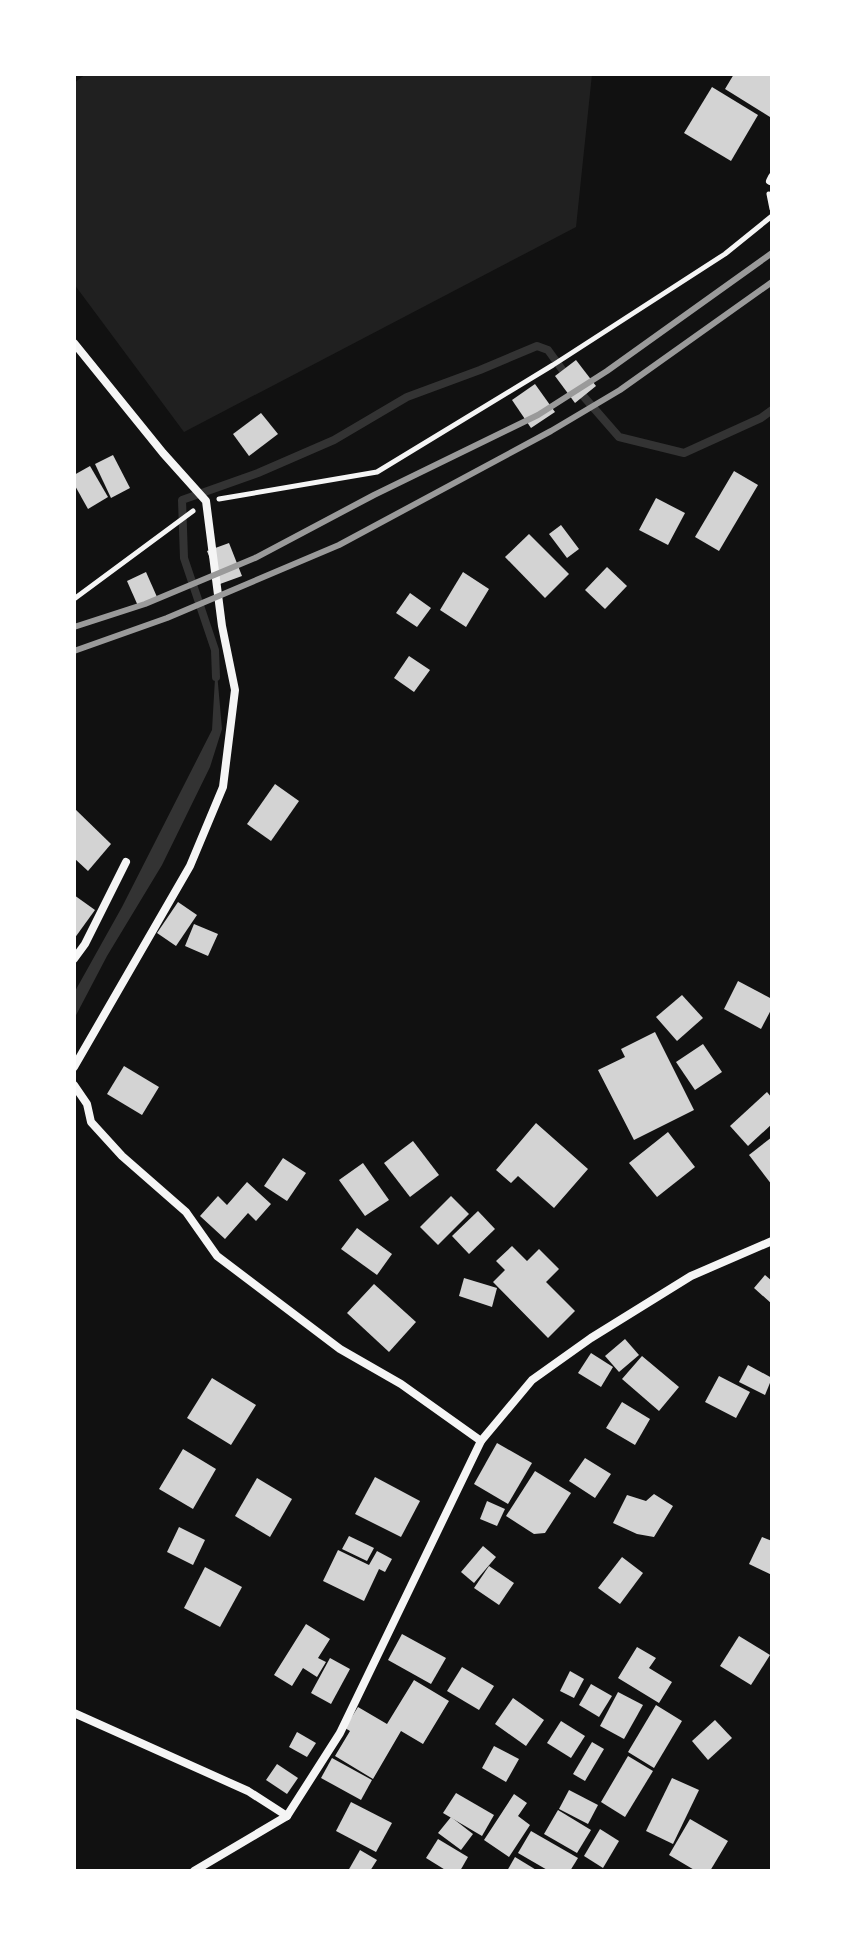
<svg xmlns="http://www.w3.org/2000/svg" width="846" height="1945" font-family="'Source Sans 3',sans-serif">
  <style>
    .green { fill: #202020 }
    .water { fill: #333 }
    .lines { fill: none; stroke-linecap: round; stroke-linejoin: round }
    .stream { stroke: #333; stroke-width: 8 }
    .building { fill: #d3d3d3 }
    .path { stroke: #f5f5f5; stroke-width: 5 }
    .minor { stroke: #f5f5f5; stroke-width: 8 }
    .rail { stroke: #9a9a9a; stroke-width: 6 }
  </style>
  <rect width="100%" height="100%" fill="#111"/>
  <path class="green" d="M86 74H592L576 227 184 432 74 284V83Z"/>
  <path class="water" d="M216 661 222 729 210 767 162 865 107 956 74 1019V993L122 907 212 730Z"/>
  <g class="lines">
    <g class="stream">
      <path d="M578 390 619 437 684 453 761 418 772 410"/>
      <path d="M216 677 215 650 184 558 182 500 258 473 334 440 407 397 480 370 537 346 548 350 569 379"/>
    </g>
  </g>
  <g class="building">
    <path d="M734 74H768L772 77 770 117 725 89Z"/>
    <path d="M712 87 758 115 731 161 684 133Z"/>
    <path d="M576 360 596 386 575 403 555 376Z"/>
    <path d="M535 384 555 412 531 428 512 400Z"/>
    <path d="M261 413 278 434 249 456 233 434Z"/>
    <path d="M113 455 130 488 111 498 95 464Z"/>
    <path d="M90 466 108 497 88 509 74 484V475Z"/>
    <path d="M734 471 758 485 719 551 695 537Z"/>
    <path d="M656 498 685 513 668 545 639 530Z"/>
    <path d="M561 525 579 549 567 558 549 534Z"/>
    <path d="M529 534 569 574 545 598 505 557Z"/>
    <path d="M229 543 242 576 220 584 207 551Z"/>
    <path d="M607 567 627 586 605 609 585 590Z"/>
    <path d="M146 572 157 597 138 606 127 581Z"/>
    <path d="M463 572 489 589 466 627 440 610Z"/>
    <path d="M410 593 431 608 417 627 396 613Z"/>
    <path d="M409 656 430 670 414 692 394 678Z"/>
    <path d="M275 784 299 801 271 841 247 824Z"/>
    <path d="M74 808 111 844 88 871 74 858Z"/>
    <path d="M74 895 95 910 74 939Z"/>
    <path d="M178 902 197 915 176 946 157 933Z"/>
    <path d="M194 924 218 934 208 956 185 946Z"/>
    <path d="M738 981 772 999V1008L761 1029 724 1009Z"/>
    <path d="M682 995 703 1018 677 1041 656 1017Z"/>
    <path d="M655 1032 694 1110 634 1140 598 1070 625 1057 621 1049Z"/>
    <path d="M703 1044 722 1072 695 1090 676 1062Z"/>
    <path d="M124 1066 159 1087 142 1115 107 1094Z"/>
    <path d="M767 1092 772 1098V1124L748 1146 730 1126Z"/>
    <path d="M536 1123 588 1169 554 1208 518 1176 511 1183 496 1170Z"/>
    <path d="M668 1132 695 1167 657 1197 629 1163Z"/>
    <path d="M772 1137V1185L749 1155Z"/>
    <path d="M413 1141 439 1175 410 1197 384 1163Z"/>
    <path d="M283 1158 306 1173 287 1201 264 1186Z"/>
    <path d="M363 1163 389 1200 365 1216 339 1180Z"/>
    <path d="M247 1182 271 1204 256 1221 248 1213 225 1239 200 1216 218 1196 227 1205Z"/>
    <path d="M451 1196 469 1214 438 1245 420 1227Z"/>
    <path d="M478 1211 495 1229 469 1254 452 1236Z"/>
    <path d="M357 1228 392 1254 377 1275 341 1249Z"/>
    <path d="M512 1246 527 1261 539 1249 559 1269 546 1282 575 1311 548 1338 493 1282 505 1270 496 1261Z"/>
    <path d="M765 1275 772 1281V1304L754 1288Z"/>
    <path d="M464 1278 497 1288 492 1307 459 1296Z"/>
    <path d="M374 1284 416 1322 389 1352 347 1313Z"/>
    <path d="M625 1339 639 1355 619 1372 605 1356Z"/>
    <path d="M591 1353 613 1367 601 1387 578 1373Z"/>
    <path d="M642 1356 679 1387 659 1411 622 1379Z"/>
    <path d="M748 1365 772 1378 765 1395 739 1382Z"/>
    <path d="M719 1376 750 1392 736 1418 705 1402Z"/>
    <path d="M212 1378 256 1405 231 1445 187 1418Z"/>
    <path d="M622 1402 650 1419 635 1445 606 1428Z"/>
    <path d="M497 1443 532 1463 508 1504 474 1484Z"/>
    <path d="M183 1449 216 1469 193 1509 159 1489Z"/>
    <path d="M585 1458 611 1474 595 1498 569 1481Z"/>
    <path d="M535 1471 571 1493 545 1533 534 1534 506 1516Z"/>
    <path d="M375 1477 420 1501 401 1537 355 1514Z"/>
    <path d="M257 1478 292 1499 270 1537 235 1516Z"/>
    <path d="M654 1494 673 1506 654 1537 637 1534 613 1523 627 1495 646 1501Z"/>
    <path d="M487 1501 505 1509 497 1526 480 1519Z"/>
    <path d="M179 1527 205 1540 193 1565 167 1552Z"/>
    <path d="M349 1536 374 1548 367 1561 342 1549Z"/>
    <path d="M762 1537 772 1541V1575L749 1564Z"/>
    <path d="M483 1546 496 1557 474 1583 461 1572Z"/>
    <path d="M338 1550 369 1565 377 1551 392 1559 385 1572 379 1569 364 1601 323 1581Z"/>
    <path d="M622 1557 643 1573 620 1604 598 1588Z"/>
    <path d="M489 1566 514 1583 499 1605 474 1588Z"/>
    <path d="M205 1567 242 1587 220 1627 184 1608Z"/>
    <path d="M306 1624 330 1639 318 1658 326 1662 317 1677 303 1668 292 1686 274 1675Z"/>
    <path d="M402 1634 446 1658 431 1684 388 1660Z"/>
    <path d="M739 1636 770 1655 751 1685 720 1666Z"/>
    <path d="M637 1647 656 1658 649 1668 672 1682 659 1703 618 1678Z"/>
    <path d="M330 1658 350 1669 331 1704 311 1693Z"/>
    <path d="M462 1667 494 1686 479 1710 447 1691Z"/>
    <path d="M570 1671 584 1679 574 1698 560 1691Z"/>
    <path d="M414 1680 449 1701 423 1744 401 1731 373 1779 335 1756 350 1731 345 1728 358 1707 387 1724Z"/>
    <path d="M591 1684 612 1696 599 1717 579 1705Z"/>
    <path d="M618 1692 643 1705 624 1739 600 1726Z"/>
    <path d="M513 1698 544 1720 526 1746 495 1724Z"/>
    <path d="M656 1705 682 1721 654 1768 628 1752Z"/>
    <path d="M715 1720 732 1738 708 1760 692 1741Z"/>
    <path d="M561 1721 585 1736 571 1758 547 1743Z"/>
    <path d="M297 1732 316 1743 307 1757 289 1747Z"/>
    <path d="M592 1742 604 1749 585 1781 573 1774Z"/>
    <path d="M494 1746 519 1759 506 1782 482 1768Z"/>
    <path d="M628 1756 653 1771 625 1817 601 1802Z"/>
    <path d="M332 1758 372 1780 361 1800 321 1778Z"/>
    <path d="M277 1764 298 1778 287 1794 266 1780Z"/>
    <path d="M672 1778 699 1790 673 1844 646 1831Z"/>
    <path d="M569 1790 598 1805 588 1824 559 1809Z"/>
    <path d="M456 1793 494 1815 482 1836 443 1813Z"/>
    <path d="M514 1794 527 1803 518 1816 530 1825 509 1857 484 1840Z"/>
    <path d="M351 1802 392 1823 376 1852 336 1831Z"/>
    <path d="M558 1810 591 1830 577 1853 544 1834Z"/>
    <path d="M451 1817 473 1834 461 1850 438 1833Z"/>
    <path d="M690 1819 728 1841 710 1871H696L669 1855Z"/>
    <path d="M600 1829 619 1841 603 1868 584 1856Z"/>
    <path d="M531 1831 578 1858 570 1871H549L518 1853Z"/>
    <path d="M438 1839 468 1857 460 1871H447L426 1858Z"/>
    <path d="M360 1850 377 1860 370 1871H348Z"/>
    <path d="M515 1857 538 1871H507Z"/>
  </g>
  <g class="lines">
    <g class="path">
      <path d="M769 194 772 209"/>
      <path d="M219 499 377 472 553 365 725 254 772 216"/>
      <path d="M74 599 193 511"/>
    </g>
    <g class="minor">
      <path d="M770 181 772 177"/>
      <path d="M74 343 163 453 206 501 222 626 235 690 223 787 190 866 74 1067"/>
      <path d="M74 959 85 944 126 862"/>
      <path d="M74 1085 87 1104 91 1122 122 1156 186 1212 217 1256 340 1349 401 1384 481 1441"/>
      <path d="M74 1713 248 1791 287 1816 340 1733 481 1441 532 1380 591 1338 691 1276 772 1241"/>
      <path d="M194 1871 287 1816"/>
    </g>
    <g class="rail">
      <path d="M74 627 145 604 255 558 374 495 538 415 607 371 772 253"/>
      <path d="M74 651 167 618 339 545 551 431 620 390 772 282"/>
    </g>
  </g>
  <rect width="846" height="1945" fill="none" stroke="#ffffff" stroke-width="152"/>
</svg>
